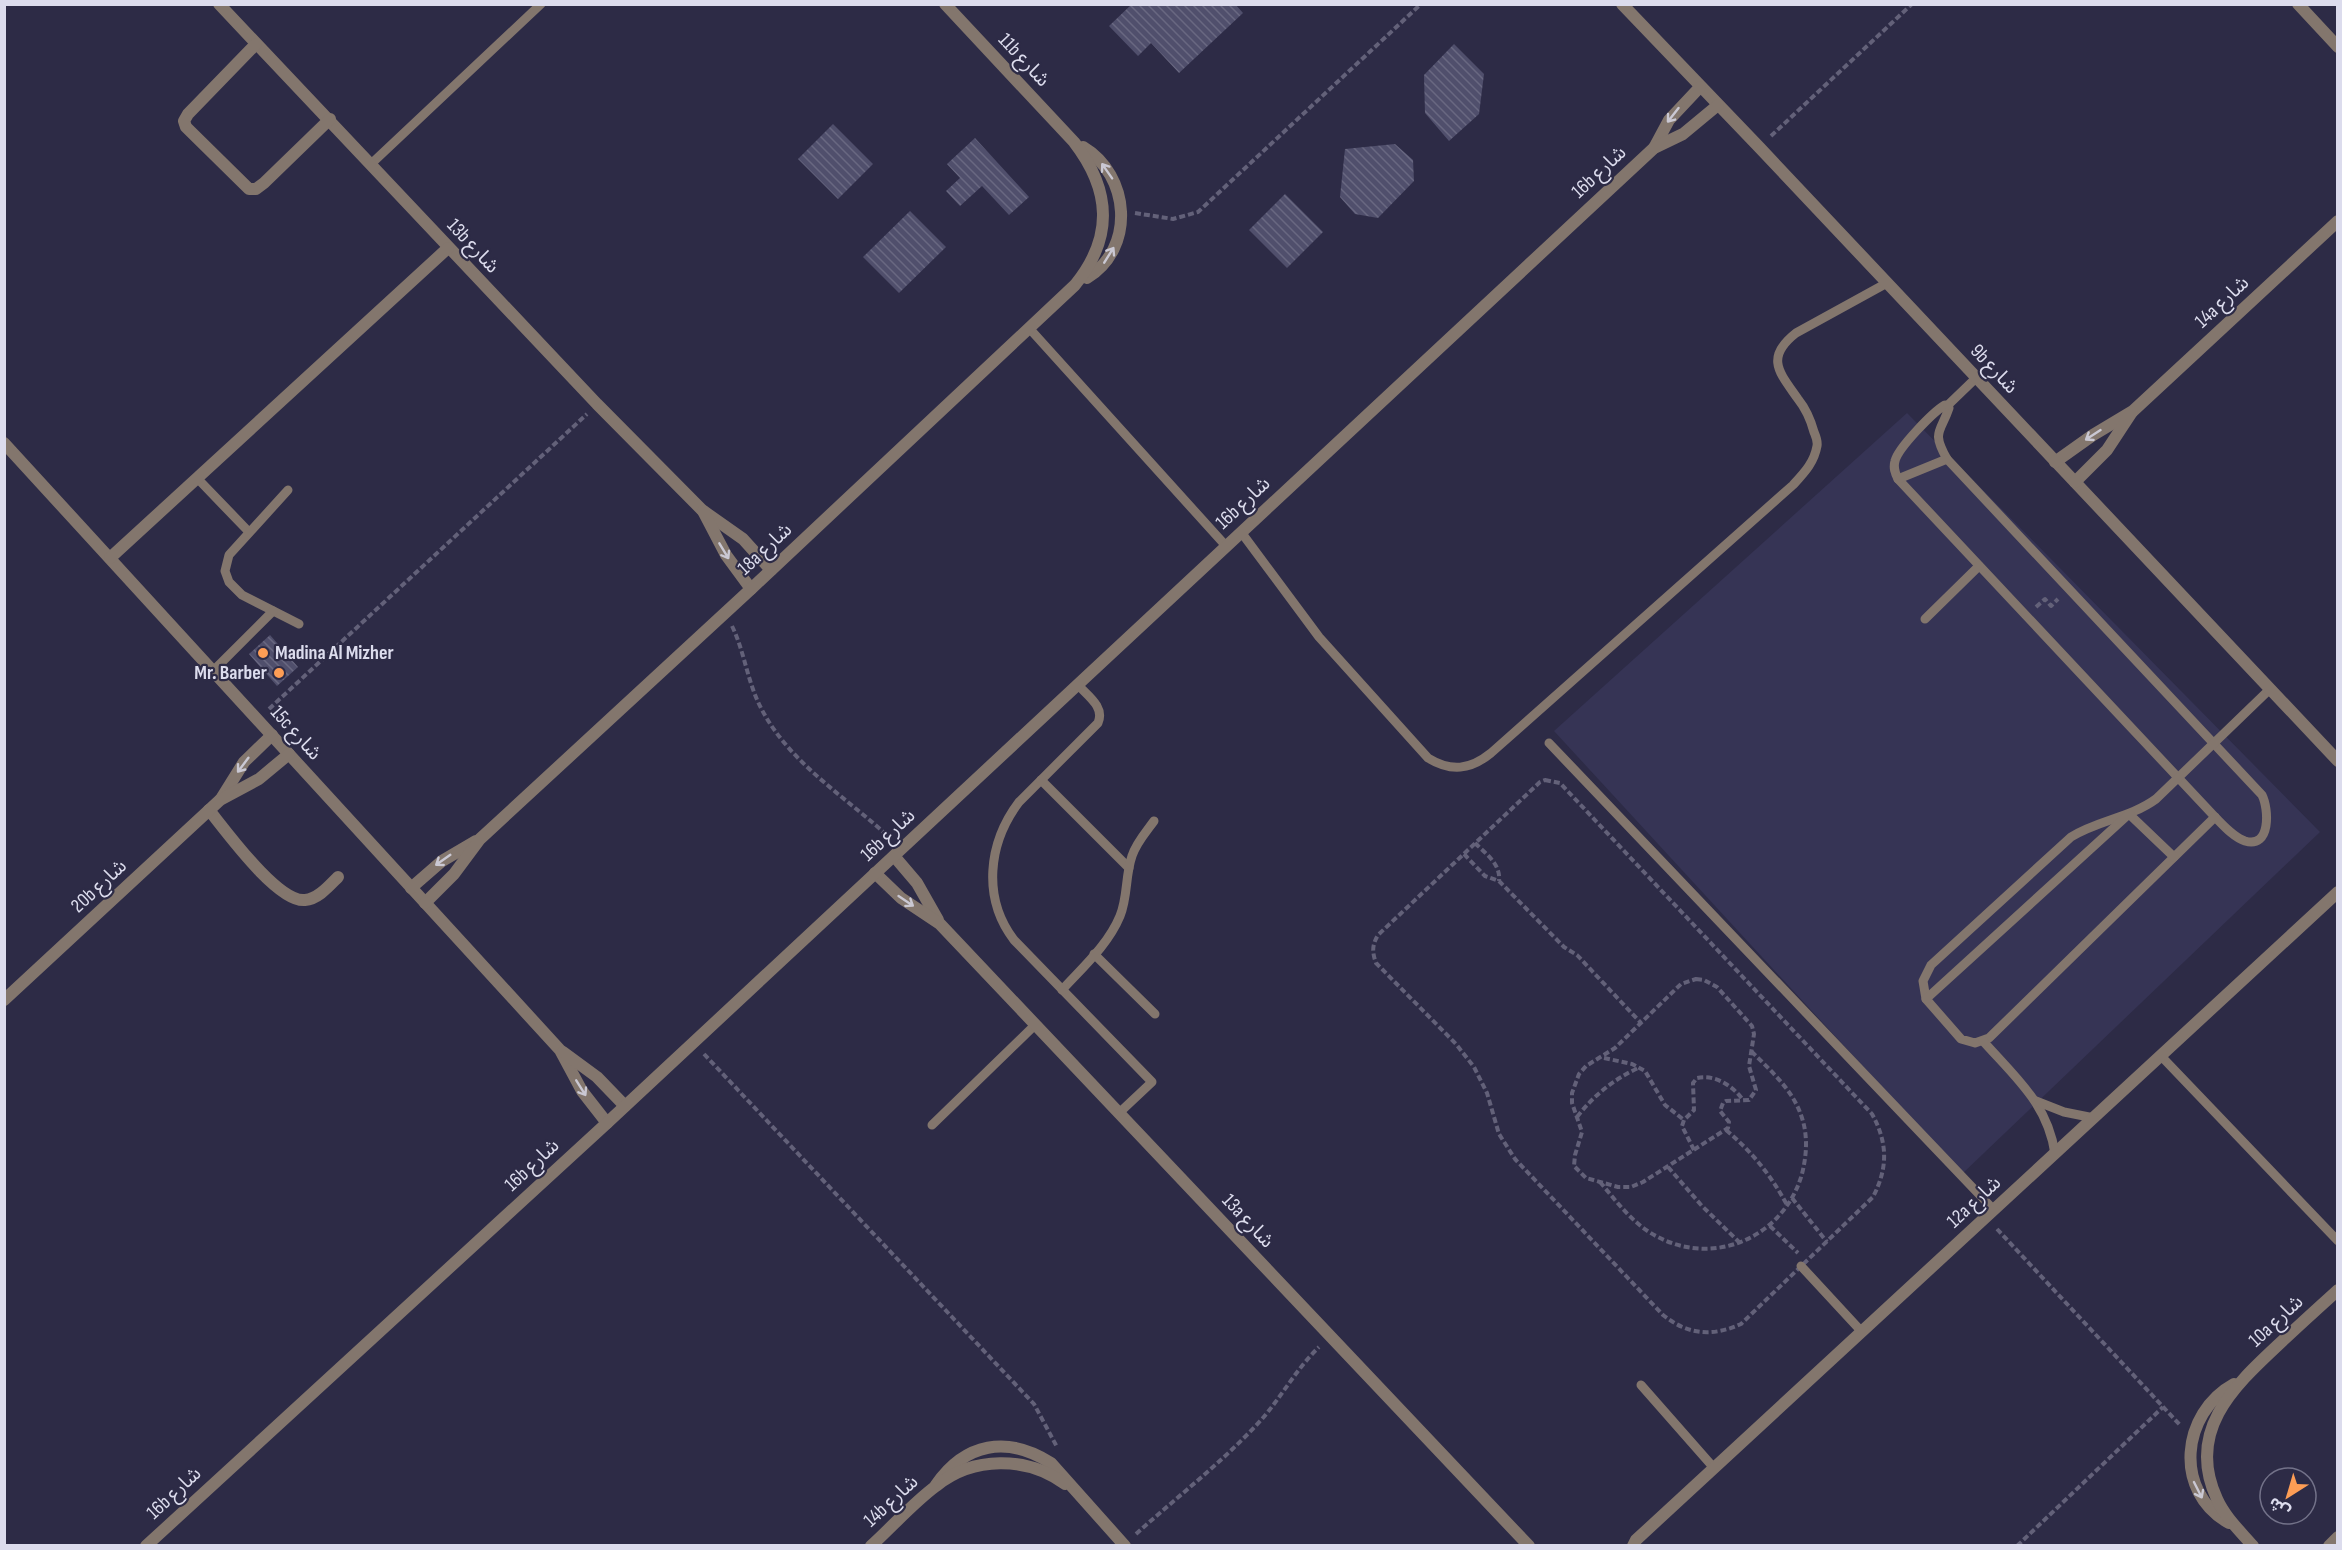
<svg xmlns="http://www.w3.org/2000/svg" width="2342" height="1550" font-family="'Sofia Sans Condensed','Noto Sans Arabic',sans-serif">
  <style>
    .built { fill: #363455 }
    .building { fill: url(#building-back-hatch) }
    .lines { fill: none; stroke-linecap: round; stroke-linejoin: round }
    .path { stroke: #636179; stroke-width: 4; stroke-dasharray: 6 3; stroke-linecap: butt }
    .service { stroke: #83766d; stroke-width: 9 }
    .minor { stroke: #83766d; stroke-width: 12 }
    .oneway { stroke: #cac8d3 }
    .poi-dot { fill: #fd9d55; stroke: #2d2b46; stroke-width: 2 }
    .labels { text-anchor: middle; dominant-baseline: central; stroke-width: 4.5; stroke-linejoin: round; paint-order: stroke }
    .street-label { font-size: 20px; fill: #dcdced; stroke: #2d2b46 }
    .poi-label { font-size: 20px; font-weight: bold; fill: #dcdced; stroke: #2d2b46; text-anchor: start }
  </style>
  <defs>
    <pattern id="building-back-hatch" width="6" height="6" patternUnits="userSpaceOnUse" patternTransform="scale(1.5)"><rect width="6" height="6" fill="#504f6c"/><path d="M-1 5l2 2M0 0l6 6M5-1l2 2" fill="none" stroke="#696881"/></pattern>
  </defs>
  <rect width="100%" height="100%" fill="#2d2b46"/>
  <path class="built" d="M1907 413 2320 832 1962 1174 1554 731Z"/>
  <g class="building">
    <path d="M1132 4H1235L1243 13 1179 73 1151 43 1138 56 1109 26Z"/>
    <path d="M1454 44 1484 74 1479 114 1449 141 1425 113 1424 75Z"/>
    <path d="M833 124 873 164 838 199 798 159Z"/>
    <path d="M975 138 1029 197 1009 215 982 186 960 206 946 191 960 178 947 164Z"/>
    <path d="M1395 144 1413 160 1414 181 1378 218 1355 214 1340 197 1345 149Z"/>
    <path d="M1285 194 1323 232 1287 268 1249 230Z"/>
    <path d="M910 211 946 247 899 293 863 257Z"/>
    <path d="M270 635 298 667 277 686 249 654Z"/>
  </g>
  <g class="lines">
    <g class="path">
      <path d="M1771 136 1912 4"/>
      <path d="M1135 213 1173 219 1198 212 1421 4"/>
      <path d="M2036 607 2045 599 2051 606 2058 599"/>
      <path d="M732 626C745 653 747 681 761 708 789 763 846 797 890 838"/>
      <path d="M269 709 587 414"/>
      <path d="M1545 780 1560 783 1872 1114C1888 1143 1888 1168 1873 1197L1741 1324C1712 1337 1688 1335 1663 1315L1515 1159 1499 1134 1487 1093 1474 1067 1456 1044 1376 963C1372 952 1372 945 1378 935L1540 782Z"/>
      <path d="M1475 843C1486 854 1501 864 1499 881"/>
      <path d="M1464 854 1485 876 1499 881 1564 947 1577 955 1641 1023"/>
      <path d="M1696 979 1704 980 1717 987 1752 1026 1754 1034 1749 1066 1756 1090 1749 1100 1726 1101 1723 1103 1720 1111 1729 1122 1728 1128 1643 1182 1631 1187H1618L1586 1178 1574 1166 1575 1155 1582 1132 1572 1103V1093L1579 1074 1586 1066 1615 1048 1681 984Z"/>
      <path d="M704 1054 1034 1404 1057 1447"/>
      <path d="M1604 1058 1632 1064 1645 1071 1665 1105 1684 1120"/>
      <path d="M1577 1117C1594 1095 1613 1080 1638 1068"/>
      <path d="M1726 1130C1752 1152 1771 1175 1787 1205"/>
      <path d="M1694 1150 1682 1126 1684 1120 1694 1110 1693 1083 1697 1078C1715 1074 1733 1086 1743 1100"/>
      <path d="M1668 1167 1702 1206 1739 1242"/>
      <path d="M1600 1182C1617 1202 1633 1224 1656 1236 1714 1268 1784 1237 1802 1174 1807 1154 1808 1134 1801 1115 1792 1089 1770 1070 1751 1051"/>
      <path d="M1792 1198 1827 1242"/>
      <path d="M1770 1226 1798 1253"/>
      <path d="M1997 1229 2180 1425"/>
      <path d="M1136 1534C1178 1496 1224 1461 1262 1419 1282 1396 1297 1368 1319 1347"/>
      <path d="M2017 1546 2163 1407"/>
    </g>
    <g class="service">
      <path d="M371 164 541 4"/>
      <path d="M1029 328 1226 546"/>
      <path d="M1945 405 1949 408C1941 432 1931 431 1947 459L2262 795C2269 809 2271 849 2245 841 2233 837 2223 825 2215 817L1898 479C1895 473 1893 468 1895 461 1898 448 1933 412 1945 405Z"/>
      <path d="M1948 405 1976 378"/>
      <path d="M197 478 249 532"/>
      <path d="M1898 479 1947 459"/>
      <path d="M288 490 229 555 225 571 229 582 242 595 299 624"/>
      <path d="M1241 532 1319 637 1428 758C1451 772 1470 770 1491 753L1793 485C1804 473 1814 463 1817 446 1818 441 1816 437 1814 432 1811 421 1806 409 1798 399 1780 373 1764 358 1796 333L1887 283"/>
      <path d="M1925 619 1979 566"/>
      <path d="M213 671 273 611"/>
      <path d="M1078 685C1088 696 1105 707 1098 723L1019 802C988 843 982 898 1014 940L1152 1082 1119 1113"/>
      <path d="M1549 743 1994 1210"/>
      <path d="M1041 780 1129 868"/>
      <path d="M2215 817 1989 1038 1975 1043 1961 1039 1926 999 1923 981 1931 965 2071 837C2098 820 2130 818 2156 799L2270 689"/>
      <path d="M1094 954 1155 1014"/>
      <path d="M1062 990C1083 967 1108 945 1120 916 1128 897 1125 876 1132 856 1136 843 1146 832 1154 821"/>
      <path d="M1926 999 2129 814 2174 857"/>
      <path d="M1983 1041C2015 1077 2048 1104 2055 1154"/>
      <path d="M2161 1056 2338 1241"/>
      <path d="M2036 1101 2064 1112 2094 1118"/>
      <path d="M932 1125 1035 1025"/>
      <path d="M1801 1266 1862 1332"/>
      <path d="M1641 1385 1714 1468"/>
    </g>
    <g class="minor">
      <path d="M219 4 597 404 702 510 743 539 771 570"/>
      <path d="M1622 4 1759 147 2338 761"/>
      <path d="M2298 4 2338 47"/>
      <path d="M256 44 188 114 184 121 186 127 249 189H256L264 183 330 119"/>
      <path d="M1083 147C1130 175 1136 248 1087 278"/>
      <path d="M1654 148 1669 120 1700 87"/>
      <path d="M4 443 560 1050 582 1091 607 1123"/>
      <path d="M2055 462 2093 435 2133 411 2338 221"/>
      <path d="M2075 482 2107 450 2132 412"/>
      <path d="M703 511 726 555 751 589"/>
      <path d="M110 558 448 248"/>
      <path d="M221 799 244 762 272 735"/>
      <path d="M209 810C226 831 278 903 305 900 318 899 329 886 338 877"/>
      <path d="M894 856 917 883 938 920"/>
      <path d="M875 873 901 898 940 924 1529 1546"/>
      <path d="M411 888 442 861 476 841"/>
      <path d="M425 903 454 874 480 839 751 589 1075 285C1114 237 1111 190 1074 142L945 4"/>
      <path d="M4 1000 220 800 259 779 289 754"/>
      <path d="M563 1052 597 1077 625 1106"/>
      <path d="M936 1485C965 1443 1007 1435 1051 1463L1125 1546"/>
      <path d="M2229 1523C2173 1492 2181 1413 2234 1384"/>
      <path d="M146 1546 607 1123 1654 148 1683 134 1718 105"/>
      <path d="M871 1546C893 1526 913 1503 936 1486 973 1456 1027 1456 1065 1484"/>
      <path d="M1633 1546 1636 1540 2338 892"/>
      <path d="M2253 1546C2240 1531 2225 1517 2217 1499 2186 1432 2232 1388 2277 1346 2297 1327 2317 1309 2338 1290"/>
      <path d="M2329 1546 2338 1537"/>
    </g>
  </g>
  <defs><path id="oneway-shaft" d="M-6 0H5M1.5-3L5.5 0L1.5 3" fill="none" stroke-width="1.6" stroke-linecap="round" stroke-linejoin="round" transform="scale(1.5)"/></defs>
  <g class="oneway">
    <use href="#oneway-shaft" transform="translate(1673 115) rotate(128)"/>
    <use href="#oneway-shaft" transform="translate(1107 171) rotate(-125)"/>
    <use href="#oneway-shaft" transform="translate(1109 255) rotate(-58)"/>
    <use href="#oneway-shaft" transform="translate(2093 435) rotate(147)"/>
    <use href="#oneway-shaft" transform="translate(724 551) rotate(59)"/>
    <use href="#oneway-shaft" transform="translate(243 765) rotate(127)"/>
    <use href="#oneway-shaft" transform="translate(443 860) rotate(145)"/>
    <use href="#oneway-shaft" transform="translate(906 901) rotate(34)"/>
    <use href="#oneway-shaft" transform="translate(581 1088) rotate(58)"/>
    <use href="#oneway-shaft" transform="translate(2198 1490) rotate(63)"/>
  </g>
  <g class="poi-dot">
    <circle cx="263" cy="653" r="6"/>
    <circle cx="279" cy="673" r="6"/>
  </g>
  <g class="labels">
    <g class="street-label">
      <text transform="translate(1024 60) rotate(47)">11b شارع</text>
      <text transform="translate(1599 172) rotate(-43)">16b شارع</text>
      <text transform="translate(473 246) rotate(47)">13b شارع</text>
      <text transform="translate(2222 302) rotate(-43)">14a شارع</text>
      <text transform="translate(1994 369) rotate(47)">9b شارع</text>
      <text transform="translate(1243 503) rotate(-43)">16b شارع</text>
      <text transform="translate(765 549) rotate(-43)">18a شارع</text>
      <text transform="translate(296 733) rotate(48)">15c شارع</text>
      <text transform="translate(888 835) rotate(-43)">16b شارع</text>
      <text transform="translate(99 886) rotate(-43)">20b شارع</text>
      <text transform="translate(532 1165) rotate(-43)">16b شارع</text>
      <text transform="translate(1974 1202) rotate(-43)">12a شارع</text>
      <text transform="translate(1248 1221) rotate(47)">13a شارع</text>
      <text transform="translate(2276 1321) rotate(-43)">10a شارع</text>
      <text transform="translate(174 1493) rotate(-43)">16b شارع</text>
      <text transform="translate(891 1501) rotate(-43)">14b شارع</text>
    </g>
    <g class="poi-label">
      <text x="275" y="653">Madina Al Mizher</text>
      <text x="267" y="673" text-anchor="end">Mr. Barber</text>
    </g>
  </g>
  <rect width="2342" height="1550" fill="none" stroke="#dcdced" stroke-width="12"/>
  <g transform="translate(2288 1496) rotate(217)"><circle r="28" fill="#2d2b46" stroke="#737289" stroke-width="1.5"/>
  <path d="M0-4.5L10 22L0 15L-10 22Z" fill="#fd9d55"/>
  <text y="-9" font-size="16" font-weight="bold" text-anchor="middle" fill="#dcdced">ش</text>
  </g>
</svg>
